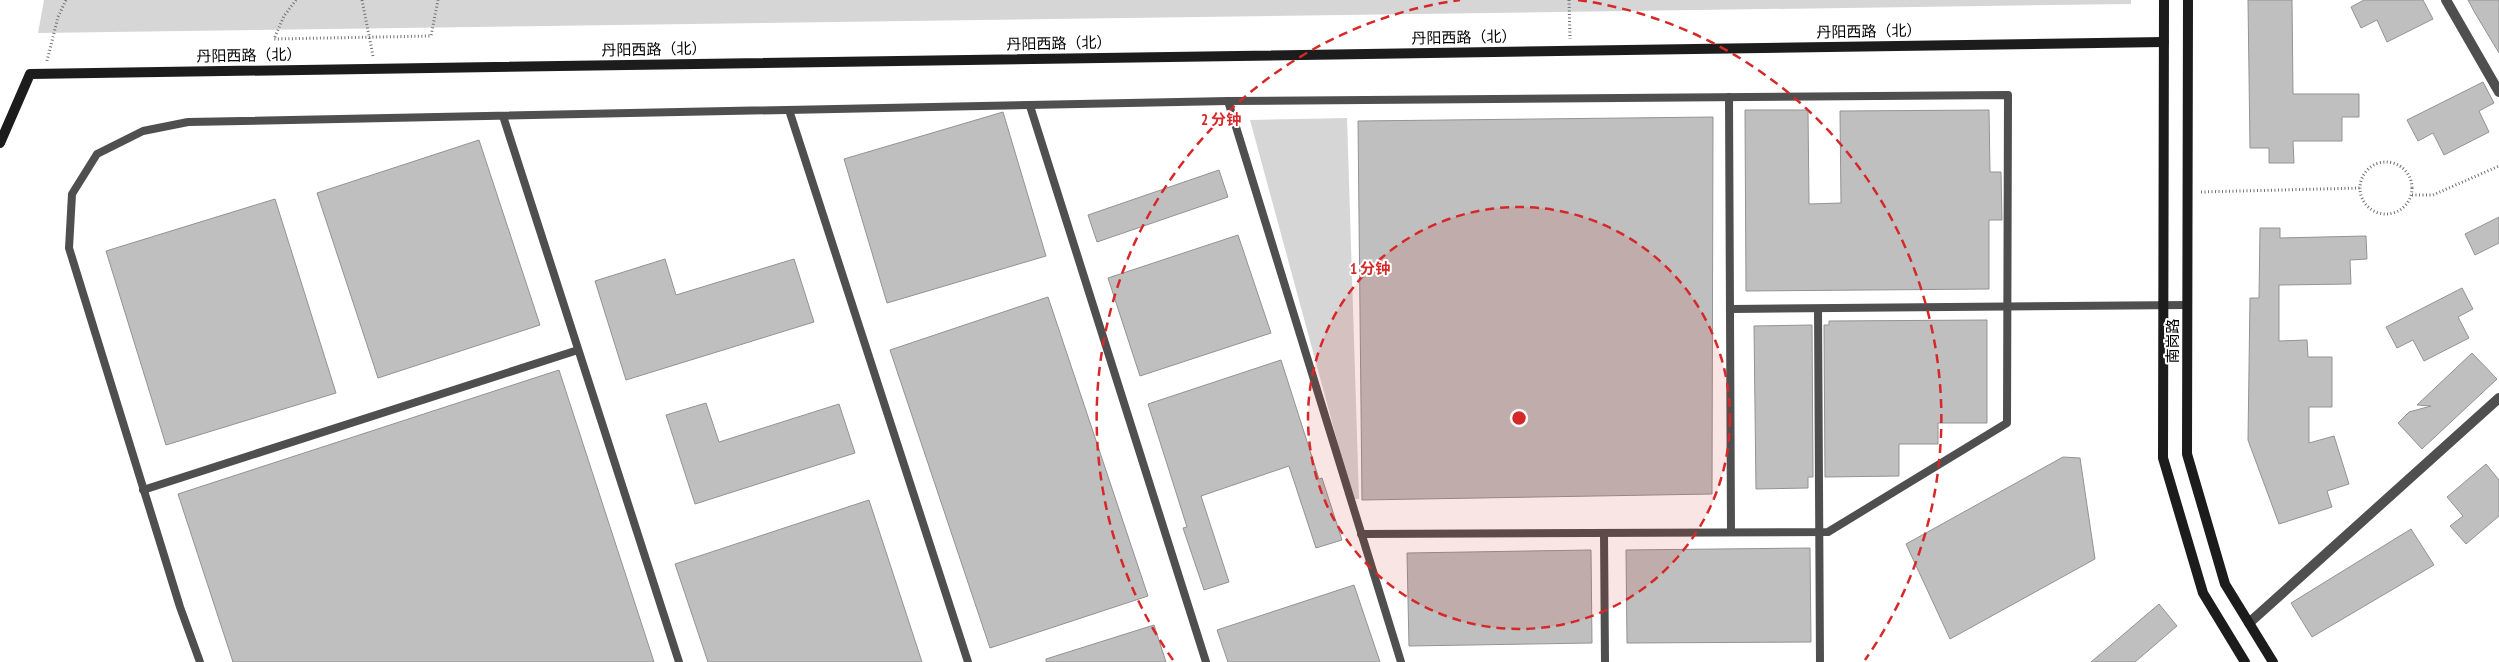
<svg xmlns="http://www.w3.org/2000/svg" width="2499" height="662" font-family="'PT Sans Narrow','Noto Sans SC',sans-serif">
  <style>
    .green { fill: #d6d6d6 }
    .building { fill: #bfbfbf; stroke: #939393 }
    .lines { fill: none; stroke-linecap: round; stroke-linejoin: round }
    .path { stroke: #717171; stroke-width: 3; stroke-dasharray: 1 2.5; stroke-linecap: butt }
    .lane { stroke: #4f4f4f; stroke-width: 8 }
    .street { stroke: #4f4f4f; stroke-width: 10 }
    .secondary { stroke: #1c1c1c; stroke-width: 10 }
    .ring { fill: none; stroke: #d62828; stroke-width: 2.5; stroke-dasharray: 9 6 }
    .labels { text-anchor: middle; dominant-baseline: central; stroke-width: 4; stroke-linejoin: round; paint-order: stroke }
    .street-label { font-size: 15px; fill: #000; stroke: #fff }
    .centre { fill: #d62828; stroke: #fff; stroke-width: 2.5 }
    .ring-label { font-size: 15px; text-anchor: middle; font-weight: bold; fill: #d62828; stroke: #fff; stroke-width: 4; stroke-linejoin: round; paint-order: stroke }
  </style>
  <rect width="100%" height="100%" fill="#fff"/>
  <g class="green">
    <path d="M44 0H2131V4L38 33Z"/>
    <path d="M1347 118 1359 499H1353L1250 120Z"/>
  </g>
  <g class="building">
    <path d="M2248 0H2292L2293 94H2359V117H2342V141H2293L2294 163H2269V148H2250Z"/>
    <path d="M2364 0H2423L2433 19 2387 42 2377 20 2361 28 2351 7Z"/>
    <path d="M2468 0H2499V53L2475 13Z"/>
    <path d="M2483 82 2494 103 2479 111 2489 132 2444 155 2433 133 2418 141 2407 120Z"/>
    <path d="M1745 110H1808L1809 204 1841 203 1840 111 1989 110 1990 172H2001L2002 220H1989V289L1746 291Z"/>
    <path d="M1003 112 1046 256 887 303 844 159Z"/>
    <path d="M1713 117 1712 494 1362 500 1358 121Z"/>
    <path d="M479 140 540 325 378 378 317 193Z"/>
    <path d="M1219 170 1228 197 1097 242 1088 215Z"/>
    <path d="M275 199 336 393 166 445 106 251Z"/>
    <path d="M2499 217V243L2475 255 2465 234Z"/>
    <path d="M2260 228H2280V238L2366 236 2367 259 2350 260 2351 284 2279 285V341L2307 340 2308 357H2332V407H2309V443L2334 436 2349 484 2327 491 2332 507 2279 524 2248 440 2250 298H2259Z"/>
    <path d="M1238 235 1271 333 1140 376 1108 278Z"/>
    <path d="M665 259 676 295 794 259 814 322 626 380 595 281Z"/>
    <path d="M2462 288 2473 309 2458 317 2469 338 2424 361 2413 340 2397 348 2386 327Z"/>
    <path d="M1048 297 1148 596 990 648 890 350Z"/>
    <path d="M1987 320V423H1938V444H1899V476L1825 477 1824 325H1829V321Z"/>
    <path d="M1812 325 1813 477H1808V488L1756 489 1754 326Z"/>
    <path d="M2472 353 2497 379 2422 449 2398 423 2409 412 2431 406 2417 405Z"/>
    <path d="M1281 360 1319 479 1322 478 1342 540 1316 548 1289 466 1201 496 1229 582 1204 590 1183 528 1187 527 1148 404Z"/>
    <path d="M559 370 654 662H233L178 494Z"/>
    <path d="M706 403 719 442 839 404 855 453 695 504 666 415Z"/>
    <path d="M2063 457 2080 458 2095 559 1950 639 1906 544Z"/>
    <path d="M2486 464 2499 480V516L2466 544 2450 526 2463 516 2447 497Z"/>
    <path d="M869 500 922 662H708L675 564Z"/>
    <path d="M2411 529 2434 565 2312 637 2291 603Z"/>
    <path d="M1810 548 1811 642 1627 643 1626 550Z"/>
    <path d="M1591 550 1592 643 1409 646 1407 553Z"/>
    <path d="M1354 585 1380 662H1228L1217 630Z"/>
    <path d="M2159 604 2177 626 2135 662H2091Z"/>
    <path d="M1154 625 1166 662H1046V659Z"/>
  </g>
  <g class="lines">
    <g class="path">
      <path d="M296 0 284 16 274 39 431 36 438 0"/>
      <path d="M362 0 373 56"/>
      <path d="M1569 0 1570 39"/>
      <path d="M47 61 58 17 66 0"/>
      <circle cx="2386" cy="188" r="26"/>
      <path d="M2201 192 2360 188"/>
      <path d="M2412 195H2433L2499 166"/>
    </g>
    <g class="lane">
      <path d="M1729 97 1731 532"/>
      <path d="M1228 101 1401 662"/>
      <path d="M1030 106 1206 662"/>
      <path d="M789 110 968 662"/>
      <path d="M503 116 679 662"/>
      <path d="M1731 309 2187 305"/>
      <path d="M1818 309 1820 662"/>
      <path d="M143 490 578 350"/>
      <path d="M1604 533 1605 662"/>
      <path d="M200 662 180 607 69 248 72 194 97 154 143 131 188 122 1228 101 2008 95 2007 423 1828 532 1361 534"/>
    </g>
    <g class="street">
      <path d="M2446 0 2499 92"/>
      <path d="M2249 623 2499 398"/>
    </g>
    <g class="secondary">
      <path d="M2164 0 2163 458 2203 593 2245 662"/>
      <path d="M2188 0 2187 454 2225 584 2273 662"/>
      <path d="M0 143 30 74 2164 42"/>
    </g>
  </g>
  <circle cx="1519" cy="418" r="211" fill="#d62828" fill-opacity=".12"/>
  <g class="ring">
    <circle cx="1519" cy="418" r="211"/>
    <path d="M1173 660A422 422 0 0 1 1460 0M1578 0A422 422 0 0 1 1865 660"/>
  </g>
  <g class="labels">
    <g class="street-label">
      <text transform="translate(1869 31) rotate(-1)">丹阳西路（北）</text>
      <text transform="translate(1464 37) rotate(-1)">丹阳西路（北）</text>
      <text transform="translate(1059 43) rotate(-1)">丹阳西路（北）</text>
      <text transform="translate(654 49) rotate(-1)">丹阳西路（北）</text>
      <text transform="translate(249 55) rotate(-1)">丹阳西路（北）</text>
      <text transform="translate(2172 341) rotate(-90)">南岗路</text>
    </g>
  </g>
  <circle cx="1519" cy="418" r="8" class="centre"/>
  <g class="ring-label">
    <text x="1221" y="125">2 分钟</text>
    <text x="1370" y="274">1 分钟</text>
  </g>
</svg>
